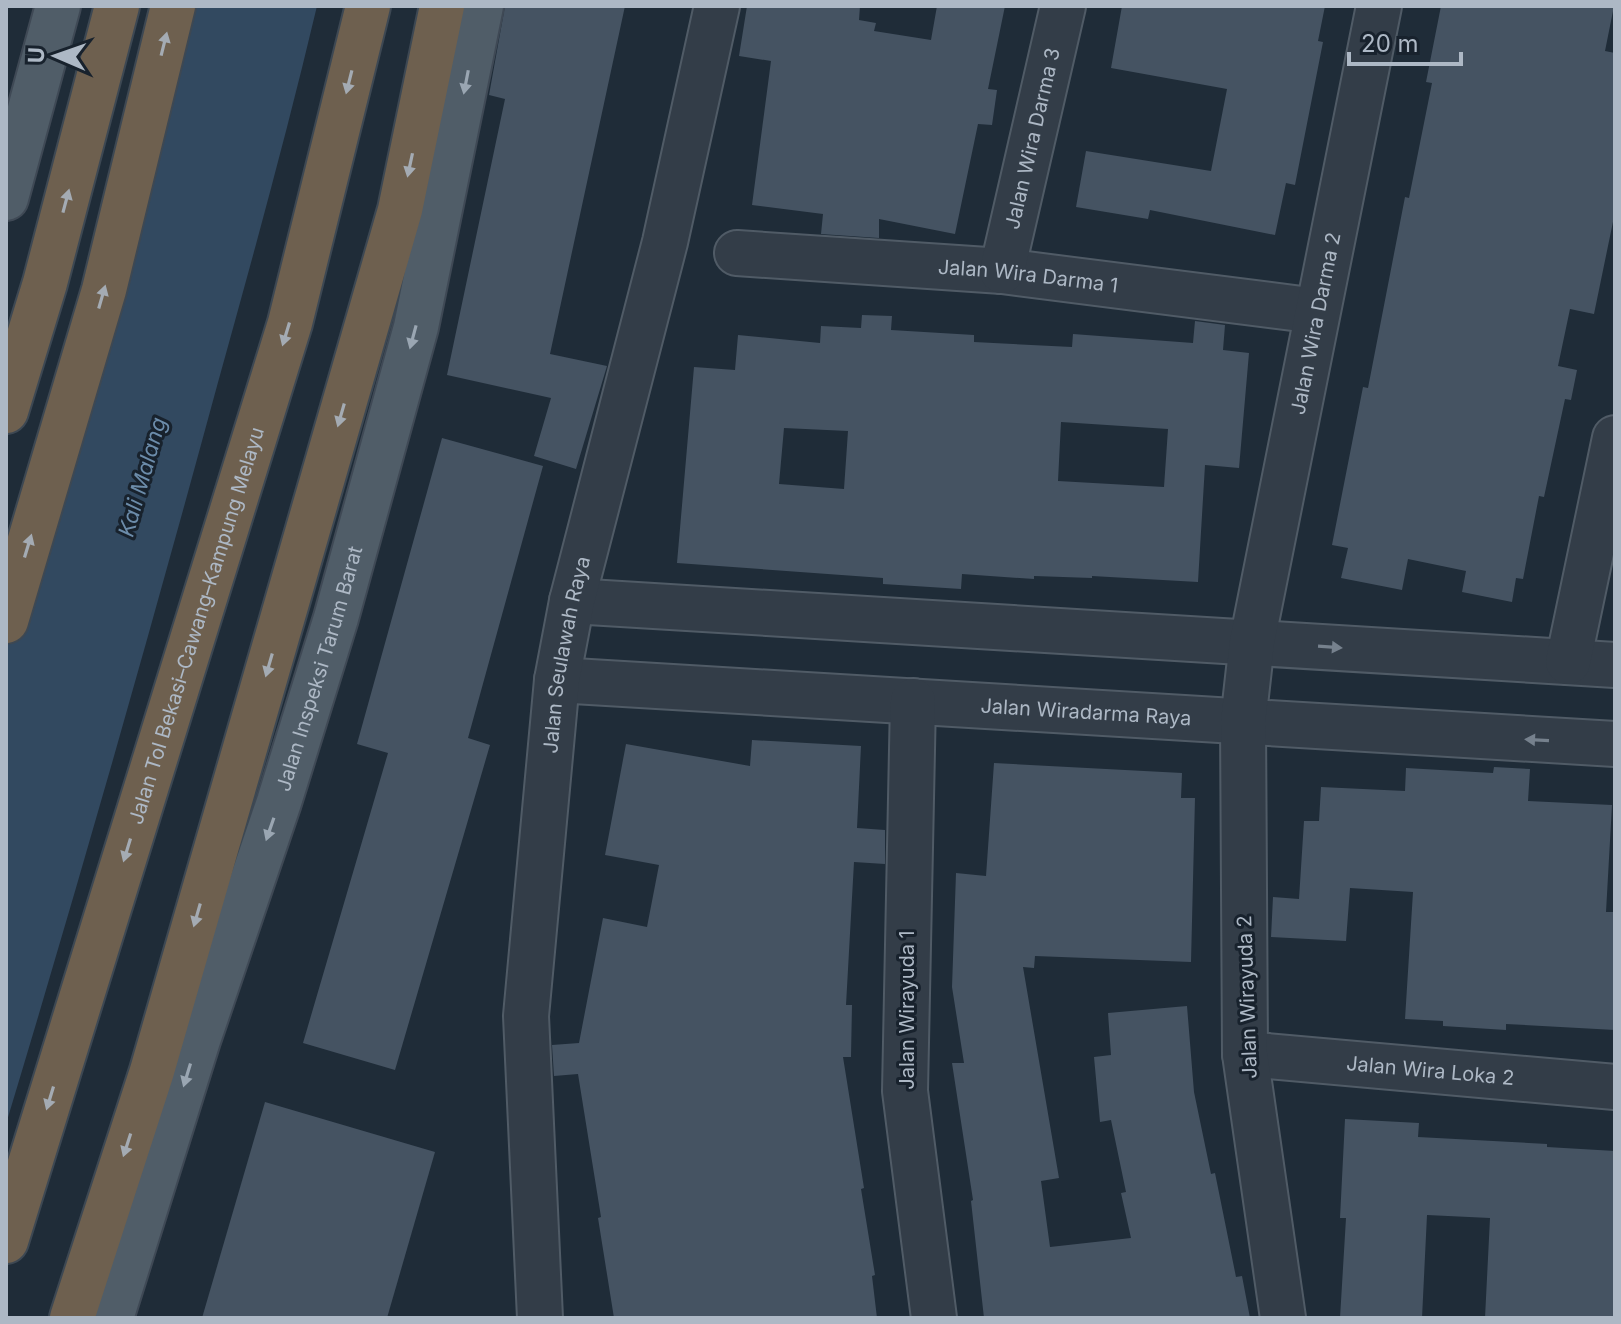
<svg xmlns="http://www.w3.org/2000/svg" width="1621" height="1324" font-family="Inter,sans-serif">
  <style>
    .water { fill: #324960 }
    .building { fill: #455362; fill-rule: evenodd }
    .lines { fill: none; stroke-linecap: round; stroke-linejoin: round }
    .minor-casing { stroke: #505b66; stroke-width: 48 }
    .major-casing { stroke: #3f4955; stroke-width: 48 }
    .highway-casing { stroke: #3d4853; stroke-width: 48 }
    .minor { stroke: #333d48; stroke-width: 44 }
    .major { stroke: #505d68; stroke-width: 44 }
    .highway { stroke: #6e604f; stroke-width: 44 }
    .oneway { fill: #a4abb3 }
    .oneway2 { fill: #9aa6b2 }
    .oneway3 { fill: #76818d }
    .labels { text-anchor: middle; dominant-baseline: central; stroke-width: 6; stroke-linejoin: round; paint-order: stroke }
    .street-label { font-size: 20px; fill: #adb8c5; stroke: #18222d }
    .water-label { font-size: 22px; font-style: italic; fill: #6c8caa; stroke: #18222d }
  </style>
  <rect width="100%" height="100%" fill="#1f2c38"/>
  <path class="water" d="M167 6H317C287 133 252 260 217 386 150 633 80 879 6 1124V621Z"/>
  <g class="building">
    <path d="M505 6H625L550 354 607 366 576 469 534 456 551 398 447 375 505 99 489 95Z"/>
    <path d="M747 6H860L859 20 876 23 874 31 931 40 937 6H1005L988 89 997 90 992 125 978 124 955 234 879 219V238L821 234 823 214 752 205 771 61 739 56Z"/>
    <path d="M1122 6H1325L1318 41 1323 42 1295 185 1286 183 1275 235 1150 210 1148 219 1076 207 1086 151 1211 171 1227 89 1111 68Z"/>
    <path d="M1441 6H1614L1605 51 1615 53V212L1594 314 1570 309 1558 366 1577 370 1571 400 1565 399 1544 497 1539 496 1523 579 1516 578 1512 602 1462 592 1466 571 1408 559 1402 590 1341 578 1348 548 1332 545 1363 387 1368 388 1405 197 1409 198 1432 83 1426 82Z"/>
    <path d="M862 315 892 316 891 330 974 335V342L1072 347 1073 334 1193 343 1195 321 1225 325 1223 350 1249 353 1239 468 1205 465 1198 582 1092 576V578L1034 576V579L962 574 961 589 883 584V578L677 563 694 367 735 370 738 335 820 343 821 326 861 328ZM1061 422 1168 429 1164 487 1058 481ZM784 428 848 431 844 489 779 484Z"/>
    <path d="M442 438 543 466 468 738 490 745 395 1070 303 1043 388 753 357 744Z"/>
    <path d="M752 740 861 746 857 828 885 830V864L854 862 846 1005H852L851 1057H843L864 1188 861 1189 875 1275 872 1276 877 1318H614L598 1218 601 1217 578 1074 554 1076 552 1045 579 1043 603 918 647 927 659 865 605 855 626 744 750 766Z"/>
    <path d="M994 763 1182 773 1181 798H1195L1191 962 1035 956 1034 968 1023 967 1059 1178 1041 1181 1050 1247 1131 1238 1121 1193 1126 1192 1111 1120 1100 1122 1094 1057 1111 1055 1108 1013 1187 1006 1194 1092 1211 1174 1215 1173 1236 1277 1242 1276 1250 1318H984L971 1201 973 1200 952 1063H964L952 987 956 873 986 876Z"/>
    <path d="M1494 767 1530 769 1528 801 1612 805 1606 912H1615V1030L1506 1024V1030L1443 1026V1021L1405 1019 1413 892 1350 888 1346 941 1271 937 1273 897 1299 899 1304 821H1319L1321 787 1405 791 1406 768 1493 773Z"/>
    <path d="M265 1102 435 1152 387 1318H202Z"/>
    <path d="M1345 1119 1419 1123 1418 1137 1547 1144V1147L1615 1151V1318H1485L1490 1218 1427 1215 1422 1318H1340L1346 1218H1340Z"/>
  </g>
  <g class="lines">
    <g class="minor-casing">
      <g id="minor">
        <path id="s1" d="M737 253 1002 271 1317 311"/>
        <path id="s2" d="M1002 271 1063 6"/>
        <path d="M572 601 1615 665"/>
        <path d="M1568 662 1615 438"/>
        <path id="s3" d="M557 680 1615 744"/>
        <path d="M913 701 905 1091 934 1318"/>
        <path id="s4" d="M1245 1054 1615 1087"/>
        <path id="s5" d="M540 1318 526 1016 557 680 572 601 665 242 717 6"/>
        <path id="s6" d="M1283 1318 1245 1054 1243 722 1252 642 1379 6"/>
      </g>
    </g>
    <g class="major-casing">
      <g id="major">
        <path d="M6 198 58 6"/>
        <path id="s7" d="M111 1318 198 1040 279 802 336 618 416 327 481 6"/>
      </g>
    </g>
    <g class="highway-casing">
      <g id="highway">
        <path d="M6 411 45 283 117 6"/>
        <path d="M6 621 104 290 173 6"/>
        <path id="s8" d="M6 1241 290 323 368 6"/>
        <path d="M72 1318 152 1071 400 210 442 6"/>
      </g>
    </g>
    <use href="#minor" class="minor"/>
    <use href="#major" class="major"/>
    <use href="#highway" class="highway"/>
  </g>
  <defs><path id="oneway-solid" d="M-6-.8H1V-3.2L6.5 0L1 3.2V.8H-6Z" transform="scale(2)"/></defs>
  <g class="oneway">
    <use href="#oneway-solid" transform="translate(164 44) rotate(-76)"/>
    <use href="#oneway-solid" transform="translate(349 82) rotate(104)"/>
    <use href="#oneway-solid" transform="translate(410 165) rotate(102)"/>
    <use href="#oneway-solid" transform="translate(66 201) rotate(-75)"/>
    <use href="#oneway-solid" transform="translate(102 297) rotate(-74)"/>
    <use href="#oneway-solid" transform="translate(286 334) rotate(107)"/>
    <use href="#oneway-solid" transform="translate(341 415) rotate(106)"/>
    <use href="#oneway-solid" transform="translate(28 546) rotate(-73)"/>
    <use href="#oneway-solid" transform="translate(269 665) rotate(106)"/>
    <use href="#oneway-solid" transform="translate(127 850) rotate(107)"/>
    <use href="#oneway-solid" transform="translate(197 915) rotate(106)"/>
    <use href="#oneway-solid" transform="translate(50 1098) rotate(107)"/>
    <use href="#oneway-solid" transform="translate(127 1145) rotate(108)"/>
  </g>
  <g class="oneway2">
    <use href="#oneway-solid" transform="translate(466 82) rotate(101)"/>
    <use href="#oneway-solid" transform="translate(413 337) rotate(105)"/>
    <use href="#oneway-solid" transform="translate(270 829) rotate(109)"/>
    <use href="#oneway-solid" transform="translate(187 1075) rotate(107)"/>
  </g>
  <g class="oneway3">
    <use href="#oneway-solid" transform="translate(1330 647) rotate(4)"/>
    <use href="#oneway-solid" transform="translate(1537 740) rotate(-177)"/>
  </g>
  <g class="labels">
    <g class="street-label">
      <text stroke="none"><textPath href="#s2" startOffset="136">Jalan Wira Darma 3</textPath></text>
      <text stroke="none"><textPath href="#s1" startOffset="292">Jalan Wira Darma 1</textPath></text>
      <text stroke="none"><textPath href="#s6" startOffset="1004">Jalan Wira Darma 2</textPath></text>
      <text stroke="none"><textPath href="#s8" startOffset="644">Jalan Tol Bekasi–Cawang–Kampung Melayu</textPath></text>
      <text stroke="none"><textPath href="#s5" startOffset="666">Jalan Seulawah Raya</textPath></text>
      <text stroke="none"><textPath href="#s7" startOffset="682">Jalan Inspeksi Tarum Barat</textPath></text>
      <text stroke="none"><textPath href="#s3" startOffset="530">Jalan Wiradarma Raya</textPath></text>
      <text transform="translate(1247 997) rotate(-92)">Jalan Wirayuda 2</text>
      <text transform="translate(907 1010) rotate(-90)">Jalan Wirayuda 1</text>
      <text stroke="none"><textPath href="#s4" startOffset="186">Jalan Wira Loka 2</textPath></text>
    </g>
    <g class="water-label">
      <text transform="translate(142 477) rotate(-74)">Kali Malang</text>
    </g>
  </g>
  <rect width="1621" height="1324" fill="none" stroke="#adb8c5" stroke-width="16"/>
  <g transform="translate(56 56) rotate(272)" stroke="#18222d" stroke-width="6" paint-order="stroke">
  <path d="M0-6L14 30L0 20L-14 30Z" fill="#adb8c5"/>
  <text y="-12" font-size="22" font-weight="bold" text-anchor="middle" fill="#adb8c5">U</text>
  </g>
  <path d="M1349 52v12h112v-12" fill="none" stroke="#adb8c5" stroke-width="4"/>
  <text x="1361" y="52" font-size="24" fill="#adb8c5" stroke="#18222d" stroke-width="6" paint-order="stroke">20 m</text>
</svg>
